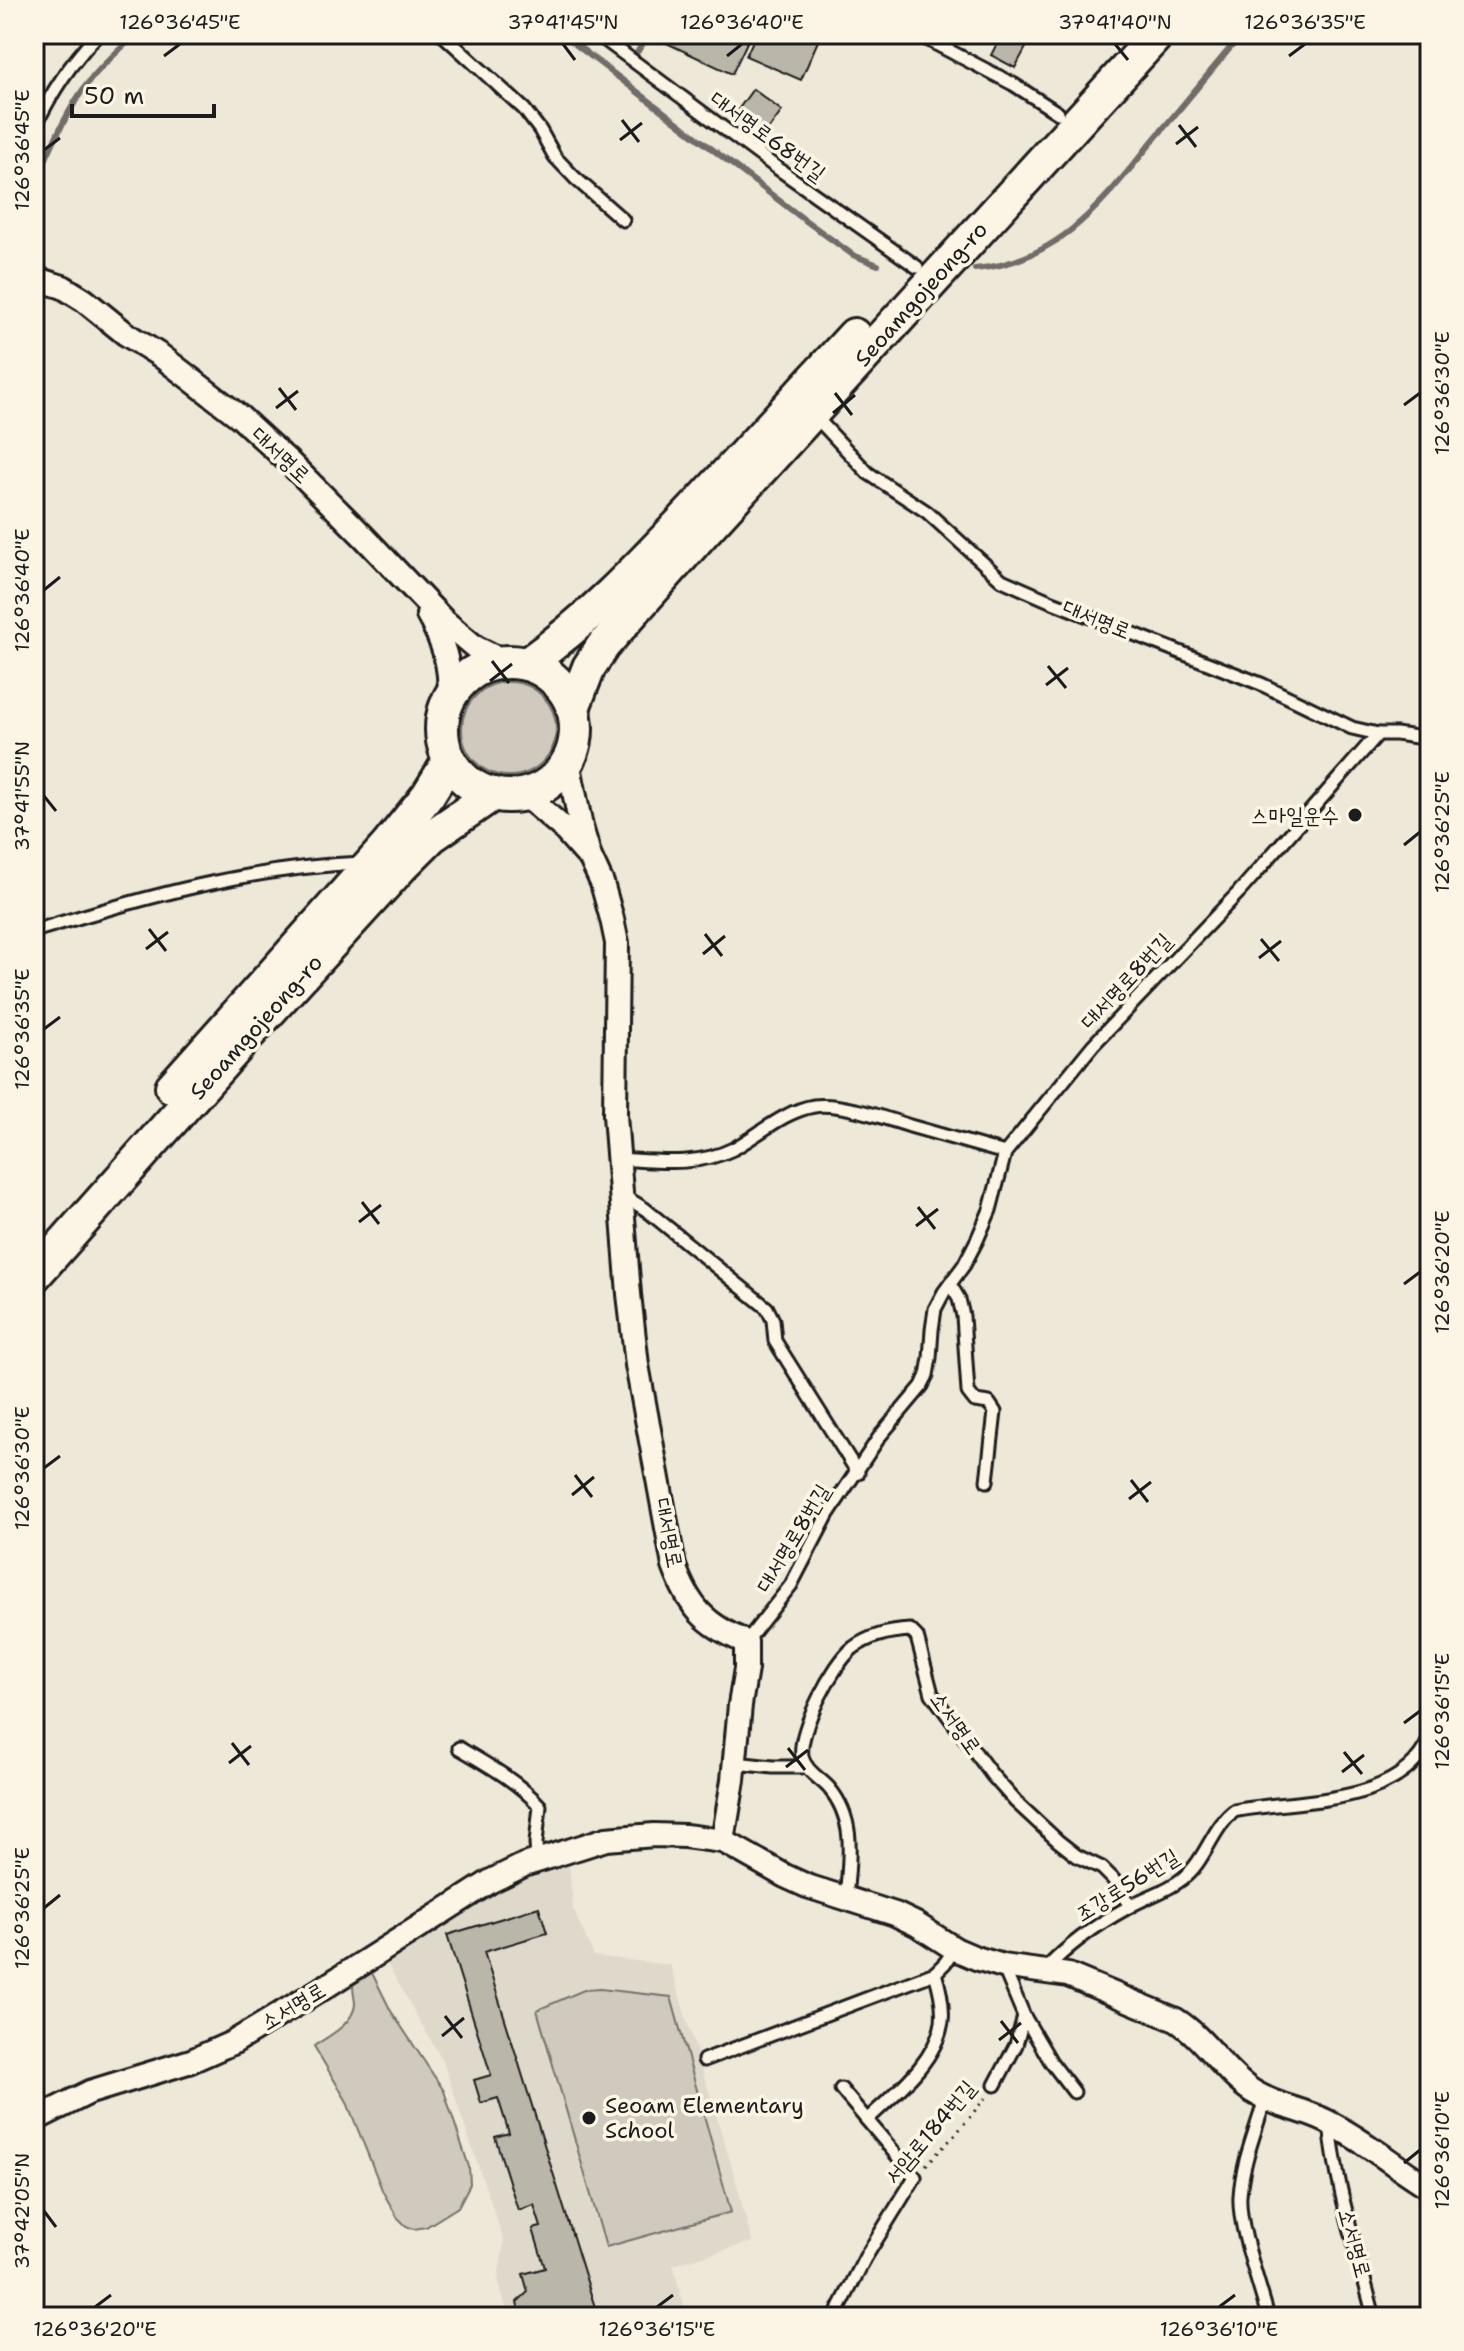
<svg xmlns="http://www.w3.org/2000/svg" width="1464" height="2351" font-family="'Shantell Sans','Poor Story',sans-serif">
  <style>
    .built { fill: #ded9cb }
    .green { fill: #cfcabd; stroke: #76736c; stroke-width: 2 }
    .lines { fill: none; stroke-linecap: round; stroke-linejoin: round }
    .stream { stroke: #6f6c67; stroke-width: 6 }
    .building { fill: #bab6aa; stroke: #1c1c1c; stroke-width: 2 }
    .service-casing { stroke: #1c1c1c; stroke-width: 17 }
    .minor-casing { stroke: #1c1c1c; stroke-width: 28 }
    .secondary-casing { stroke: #1c1c1c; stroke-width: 38 }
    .path { stroke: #1c1c1c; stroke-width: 3; stroke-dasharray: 2 6; stroke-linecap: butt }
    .service { stroke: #fcf5e5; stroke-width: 11 }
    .minor { stroke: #fcf5e5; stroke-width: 22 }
    .secondary { stroke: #fcf5e5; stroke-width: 32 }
    .ticks { fill: none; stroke: #1c1c1c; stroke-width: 3 }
    .poi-dot { fill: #1c1c1c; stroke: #fcf5e5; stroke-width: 3 }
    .labels { text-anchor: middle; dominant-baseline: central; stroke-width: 7; stroke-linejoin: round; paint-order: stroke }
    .street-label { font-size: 22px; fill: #1c1c1c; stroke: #fcf5e5 }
    .poi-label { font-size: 22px; fill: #1c1c1c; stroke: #fcf5e5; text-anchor: end }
    .neatline { fill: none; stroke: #1c1c1c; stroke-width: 3 }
    .ticks-label { font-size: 20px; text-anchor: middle; fill: #1c1c1c }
  </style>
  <rect width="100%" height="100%" fill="#eee8d9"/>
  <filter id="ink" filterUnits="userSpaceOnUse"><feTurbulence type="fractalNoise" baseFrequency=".0125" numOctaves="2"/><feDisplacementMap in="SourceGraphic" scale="16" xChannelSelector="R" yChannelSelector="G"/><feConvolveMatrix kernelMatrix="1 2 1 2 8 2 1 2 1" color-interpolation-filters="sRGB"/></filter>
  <g filter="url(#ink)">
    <path class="built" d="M569 1863 573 1909 594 1956 670 1965 734 2174 752 2242 673 2265 687 2317H509L498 2280 504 2241 443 2062 384 1958 449 1915 520 1877Z"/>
    <g class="green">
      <circle cx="509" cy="729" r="47"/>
      <path d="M372 1973 391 2011 444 2091 469 2167 470 2184 458 2207 426 2227 414 2229 406 2226 397 2217 383 2192 346 2100 314 2046C329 2036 352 2025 355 2005 355 1999 353 1991 353 1985Z"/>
      <path d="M600 1989 671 1997 731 2212 606 2247 537 2010 584 1990Z"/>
    </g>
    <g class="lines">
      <g class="stream">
        <path d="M562 34 802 218 853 255 878 265"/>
        <path d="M638 51 648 34"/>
        <path d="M34 185C48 154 61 123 80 94 95 71 116 53 136 34"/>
        <path d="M975 269C1062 261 1104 200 1156 137 1185 103 1213 68 1242 34"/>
      </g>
    </g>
    <g class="building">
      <path d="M658 34H751L732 74 656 38Z"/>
      <path d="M756 34H821L801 80 746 56Z"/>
      <path d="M1002 34H1019L1030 40 1015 68 991 55Z"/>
      <path d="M753 89 782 111 764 135 735 114Z"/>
      <path d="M539 1907 547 1933 484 1952 598 2317H521L517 2302 528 2292 523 2274 545 2268 533 2229 541 2227 534 2205 518 2210 495 2137 509 2133 498 2098 481 2103 474 2080 491 2075 447 1935Z"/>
    </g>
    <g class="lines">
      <g class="service-casing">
        <g id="service">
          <path d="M442 34 524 109 540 130 555 157 575 178 623 220"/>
          <path d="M597 34 773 165 917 267"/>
          <path d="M917 34 1013 84 1058 113"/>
          <path d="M34 128C52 91 70 64 98 34"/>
          <path d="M813 414 868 473 927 512 1002 580 1050 601 1261 684 1352 728 1378 734H1396L1430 739"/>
          <path d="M34 931C141 898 251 867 364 863"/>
          <path d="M618 1159C656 1161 697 1167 733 1149 759 1135 784 1111 814 1106 839 1102 885 1118 910 1126 941 1135 973 1144 1005 1153"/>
          <path d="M622 1195 645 1209 767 1308 773 1320 775 1341 858 1473"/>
          <path d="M950 1284 959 1299 963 1316 968 1392 975 1401 989 1403 995 1412 987 1481"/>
          <path d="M746 1642 791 1585 828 1514 880 1436 922 1386 927 1375 930 1358 932 1330 935 1309 944 1292 964 1265 977 1240 990 1210 1005 1153 1093 1045 1239 892 1378 734"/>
          <path d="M459 1748C488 1765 517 1781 540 1806L536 1843 537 1860"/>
          <path d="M735 1763 773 1767H806"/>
          <path d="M846 1899C849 1859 857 1821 829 1788 820 1778 805 1771 802 1756 798 1731 833 1664 853 1648 869 1636 891 1631 910 1630L917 1637 932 1694 992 1775 1016 1802 1058 1841 1077 1856 1102 1868 1113 1879 1130 1906"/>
          <path d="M1044 1971C1068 1945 1096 1925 1127 1908 1145 1897 1166 1892 1182 1879 1206 1861 1211 1829 1234 1811 1296 1798 1402 1808 1430 1737"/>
          <path d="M1024 2016 1051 2062 1074 2092"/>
          <path d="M704 2060 935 1973 945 1963 955 1949"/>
          <path d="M995 2085 1016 2045 1024 2016 1003 1966"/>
          <path d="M841 2089 867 2120C894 2094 936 2062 942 2022 944 2005 940 1989 935 1973"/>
          <path d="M1265 2099C1256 2130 1242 2163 1240 2196 1238 2227 1260 2285 1268 2317"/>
          <path d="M1330 2123C1336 2189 1358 2253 1374 2317"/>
          <path d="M835 2317 865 2258 915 2177 867 2120"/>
        </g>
      </g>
      <g class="minor-casing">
        <g id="minor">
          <path d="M34 278 63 287 84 300 126 334 161 356 240 417 289 462 363 536 444 621 475 647 505 662"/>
          <path d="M428 615C444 644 450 663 450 696"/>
          <path d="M568 761 581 827 590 857 602 883 612 919 617 943 615 1115 629 1294 637 1365 674 1566C689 1607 705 1625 746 1642V1669L740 1705 733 1780 723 1841"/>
          <path d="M525 795 562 827 586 854"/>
          <path d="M34 2120 90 2092 191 2061 234 2042 325 1987 491 1881 524 1865 606 1839 654 1835 685 1836 723 1841 785 1876 807 1886 895 1914 916 1924 955 1949 976 1958 1003 1966 1068 1975 1176 2020C1206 2039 1223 2072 1252 2091 1275 2106 1302 2109 1326 2121 1363 2139 1395 2167 1430 2188"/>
        </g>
      </g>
      <g class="secondary-casing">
        <g id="secondary">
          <circle cx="509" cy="729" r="67"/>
          <path d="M527 664C595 616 648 557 705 497 755 443 804 389 854 335"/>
          <path d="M573 708 589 667 603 646 702 534 1158 34"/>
          <path d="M172 1087 387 846 428 795 449 761"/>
          <path d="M34 1276 256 1026 402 866 432 836 493 794"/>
        </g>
      </g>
      <path class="path" d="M926 2165 955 2135 987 2096"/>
      <use href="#service" class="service"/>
      <use href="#minor" class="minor"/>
      <use href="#secondary" class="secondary"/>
    </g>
  </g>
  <path class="ticks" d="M563 44 575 60M1115 44 1128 60M164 56 180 44M727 56 742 44M1289 56 1305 44M622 120 639 142M1179 125 1196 147M620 140 642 123M1176 144 1198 127M44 150 60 138M279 388 296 410M835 393 852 415M1404 405 1420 393M276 408 298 391M833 413 855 395M44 590 60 577M492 661 509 683M1048 666 1066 688M490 681 512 664M1046 685 1068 668M44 796 56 811M1404 845 1420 832M149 929 166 951M705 934 722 956M1261 939 1279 961M146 949 168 932M703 954 725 936M1259 958 1281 941M44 1029 60 1017M362 1202 379 1224M918 1207 935 1229M359 1222 381 1205M916 1226 938 1209M1404 1284 1420 1272M44 1468 60 1456M575 1475 592 1497M1131 1480 1148 1502M572 1495 594 1477M1129 1499 1151 1482M1404 1723 1420 1711M232 1743 249 1765M788 1748 805 1770M1344 1752 1362 1774M229 1763 251 1746M786 1767 808 1750M1342 1772 1364 1755M44 1908 60 1895M445 2016 462 2038M1001 2021 1018 2043M442 2036 464 2018M999 2040 1021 2023M1404 2163 1420 2150M44 2211 56 2227M95 2307 111 2295M657 2307 673 2295M1219 2307 1235 2295"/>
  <g class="poi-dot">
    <circle cx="1355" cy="815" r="8"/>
    <circle cx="589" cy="2118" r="8"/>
  </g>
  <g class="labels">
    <g class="street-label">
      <text transform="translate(768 136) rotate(36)">대서명로68번길</text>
      <text transform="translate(921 294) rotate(-48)">Seoamgojeong-ro</text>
      <text transform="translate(281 455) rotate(43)">대서명로</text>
      <text transform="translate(1097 619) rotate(22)">대서명로</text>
      <text transform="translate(1126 981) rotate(-47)">대서명로8번길</text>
      <text transform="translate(256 1027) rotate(-48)">Seoamgojeong-ro</text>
      <text transform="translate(669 1533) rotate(79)">대서명로</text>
      <text transform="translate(793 1538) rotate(-59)">대서명로8번길</text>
      <text transform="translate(956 1723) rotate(55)">소서명로</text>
      <text transform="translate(1127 1885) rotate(-32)">조강로56번길</text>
      <text transform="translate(293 2006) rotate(-31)">소서명로</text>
      <text transform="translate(930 2132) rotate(-50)">서암로184번길</text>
      <text transform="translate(1355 2243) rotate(75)">소서명로</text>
    </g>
    <g class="poi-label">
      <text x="1339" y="815">스마일운수</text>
      <text x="605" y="2105" text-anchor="start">Seoam Elementary<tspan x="605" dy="25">School</tspan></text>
    </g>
  </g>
  <rect width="1464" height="2351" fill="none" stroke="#fcf5e5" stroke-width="88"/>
  <path d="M72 104v12h142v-12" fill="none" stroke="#1c1c1c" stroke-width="4"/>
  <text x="84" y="104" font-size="24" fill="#1c1c1c" stroke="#fcf5e5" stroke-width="6" paint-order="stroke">50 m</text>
  <rect x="44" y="44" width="1376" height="2263" class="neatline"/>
  <g class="ticks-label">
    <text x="180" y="29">126°36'45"E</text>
    <text x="563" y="29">37°41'45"N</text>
    <text x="742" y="29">126°36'40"E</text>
    <text x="1115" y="29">37°41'40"N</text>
    <text x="1305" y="29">126°36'35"E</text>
    <text transform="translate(22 150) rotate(-90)" y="7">126°36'45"E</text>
    <text transform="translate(1442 393) rotate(-90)" y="7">126°36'30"E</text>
    <text transform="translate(22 590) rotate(-90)" y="7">126°36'40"E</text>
    <text transform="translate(22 796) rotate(-90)" y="7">37°41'55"N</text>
    <text transform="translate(1442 832) rotate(-90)" y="7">126°36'25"E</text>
    <text transform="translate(22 1029) rotate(-90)" y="7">126°36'35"E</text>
    <text transform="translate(1442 1272) rotate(-90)" y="7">126°36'20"E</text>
    <text transform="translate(22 1468) rotate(-90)" y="7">126°36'30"E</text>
    <text transform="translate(1442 1711) rotate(-90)" y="7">126°36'15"E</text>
    <text transform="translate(22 1908) rotate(-90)" y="7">126°36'25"E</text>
    <text transform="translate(1442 2150) rotate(-90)" y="7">126°36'10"E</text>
    <text transform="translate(22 2211) rotate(-90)" y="7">37°42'05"N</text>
    <text x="95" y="2336">126°36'20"E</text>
    <text x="657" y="2336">126°36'15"E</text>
    <text x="1219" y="2336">126°36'10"E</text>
  </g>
</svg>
